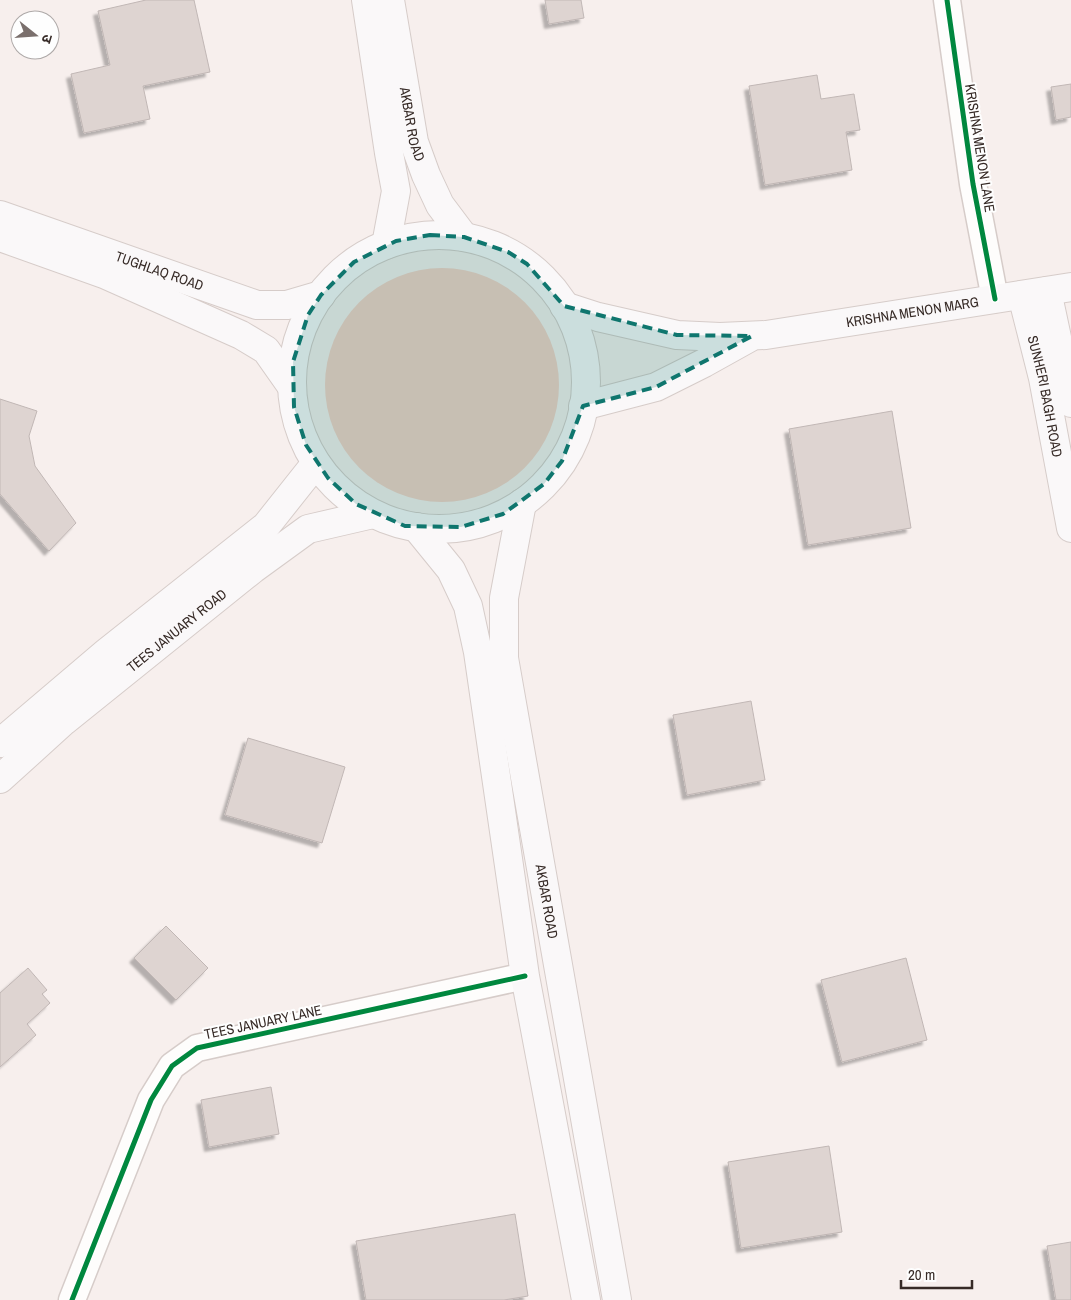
<svg xmlns="http://www.w3.org/2000/svg" width="1071" height="1300" font-family="'Archivo Narrow','Noto Sans Devanagari',sans-serif">
  <style>
    .green { fill: #f5d1c5 }
    .building { fill: #ded4d1; stroke: #c1b7b5; filter: url(#shadow) }
    .lines { fill: none; stroke-linecap: round; stroke-linejoin: round }
    .street-casing { stroke: #d6ccc9; stroke-width: 29 }
    .secondary-casing { stroke: #d6ccc9; stroke-width: 30 }
    .street { stroke: #fefdfc; stroke-width: 26 }
    .secondary { stroke: #faf8f9; stroke-width: 28 }
    .cycleway-casing { stroke: #fefefe; stroke-width: 8 }
    .cycleway { stroke: #00873e; stroke-width: 5 }
    .marked { fill: #0f766e; fill-opacity: 0.2; stroke: #0f766e; stroke-width: 4; stroke-dasharray: 10 6; stroke-linejoin: round }
    .labels { text-anchor: middle; dominant-baseline: central; stroke-width: 4; stroke-linejoin: round; paint-order: stroke }
    .street-label { font-size: 14px; fill: #362a26; stroke: #fefefe }
  </style>
  <defs>
    <filter id="shadow"><feDropShadow dx="-4.5" dy="4.5" stdDeviation="1" flood-color="#0004"/></filter>
  </defs>
  <rect width="100%" height="100%" fill="#f7efed"/>
  <circle class="green" cx="442" cy="385" r="117"/>
  <g class="building">
    <path d="M146 0H194L210 72 143 86 150 119 84 133 71 74 110 65 98 11Z"/>
    <path d="M545 0H581L584 18 549 24Z"/>
    <path d="M817 75 821 99 854 94 860 130 846 132 852 170 765 185 749 86Z"/>
    <path d="M1071 84V117L1056 120 1051 87Z"/>
    <path d="M0 399 37 411 29 436 35 466 76 523 49 551 0 494Z"/>
    <path d="M892 411 911 528 808 545 789 429Z"/>
    <path d="M751 701 765 780 687 795 673 715Z"/>
    <path d="M248 738 345 767 322 843 225 815Z"/>
    <path d="M166 926 208 968 176 1000 134 958Z"/>
    <path d="M906 958 927 1040 842 1062 821 980Z"/>
    <path d="M28 968 47 990 42 994 50 1003 27 1024 36 1035 0 1067V993Z"/>
    <path d="M271 1087 279 1134 209 1147 201 1100Z"/>
    <path d="M829 1146 842 1232 741 1248 728 1162Z"/>
    <path d="M515 1214 528 1296 504 1300H366L356 1241Z"/>
    <path d="M1071 1242V1300H1056L1047 1246Z"/>
  </g>
  <g class="lines">
    <g class="street-casing">
      <g id="street">
        <path d="M947 0 973 184 995 299"/>
        <path d="M72 1300 151 1100 172 1066 197 1048 525 976"/>
      </g>
    </g>
    <g class="secondary-casing">
      <g id="secondary">
        <path d="M366 0 389 153 396 191 386 245"/>
        <path id="s1" d="M390 0 414 142 426 175 440 205 464 237"/>
        <path id="s2" d="M0 215 257 305H287L321 295"/>
        <circle cx="439" cy="382" r="147"/>
        <path d="M0 237 104 274 241 335 266 350 292 387"/>
        <path d="M1047 291 1071 403"/>
        <path id="s3" d="M1022 295 1043 378 1071 528"/>
        <path id="s4" d="M564 306 598 317 677 335 720 337 766 335 1071 287"/>
        <path d="M583 406 656 387 704 363 749 338"/>
        <path id="s5" d="M522 503 504 598V658L617 1300"/>
        <path d="M416 527 451 570 468 606 478 652 525 976 586 1300"/>
        <path d="M0 743 107 652 266 526 316 463"/>
        <path id="s6" d="M0 779 64 721 253 569 308 529 373 514"/>
      </g>
    </g>
    <use href="#street" class="street"/>
    <use href="#secondary" class="secondary"/>
    <g class="cycleway-casing">
      <g id="cycleway">
        <path d="M947 0 973 184 995 299"/>
        <path d="M72 1300 151 1100 172 1066 197 1048 525 976"/>
      </g>
    </g>
    <use href="#cycleway" class="cycleway"/>
  </g>
  <path class="marked" d="M430 235 464 237 508 252 527 264 564 306 677 335 752 336 656 387 583 406 562 461 544 484 503 514 461 527 405 526 356 504 328 478 306 445 294 407 293 362 308 315 321 295 354 262 396 241Z"/>
  <g class="labels">
    <g class="street-label">
      <text stroke="none"><textPath href="#s1" startOffset="126">AKBAR ROAD</textPath></text>
      <text transform="translate(980 148) rotate(81)">KRISHNA MENON LANE</text>
      <text stroke="none"><textPath href="#s2" startOffset="169">TUGHLAQ ROAD</textPath></text>
      <text stroke="none"><textPath href="#s4" startOffset="354">KRISHNA MENON MARG</textPath></text>
      <text stroke="none"><textPath href="#s3" startOffset="104">SUNHERI BAGH ROAD</textPath></text>
      <text stroke="none"><textPath href="#s6" startOffset="231">TEES JANUARY ROAD</textPath></text>
      <text stroke="none"><textPath href="#s5" startOffset="404">AKBAR ROAD</textPath></text>
      <text transform="translate(263 1022) rotate(-12)">TEES JANUARY LANE</text>
    </g>
  </g>
  <g transform="translate(35 35) rotate(107)"><circle r="24" fill="#fefefe" stroke="#aea9a8"/>
  <path d="M0-4L9 19L0 12L-9 19Z" fill="#7a6f6c"/>
  <text y="-8" font-size="14" font-weight="bold" text-anchor="middle" fill="#362a26">उ</text>
  </g>
  <path d="M901 1280v8h71v-8" fill="none" stroke="#362a26" stroke-width="2.5"/>
  <text x="908" y="1280" font-size="15" fill="#362a26" stroke="#fefefe" stroke-width="4" paint-order="stroke">20 m</text>
</svg>
